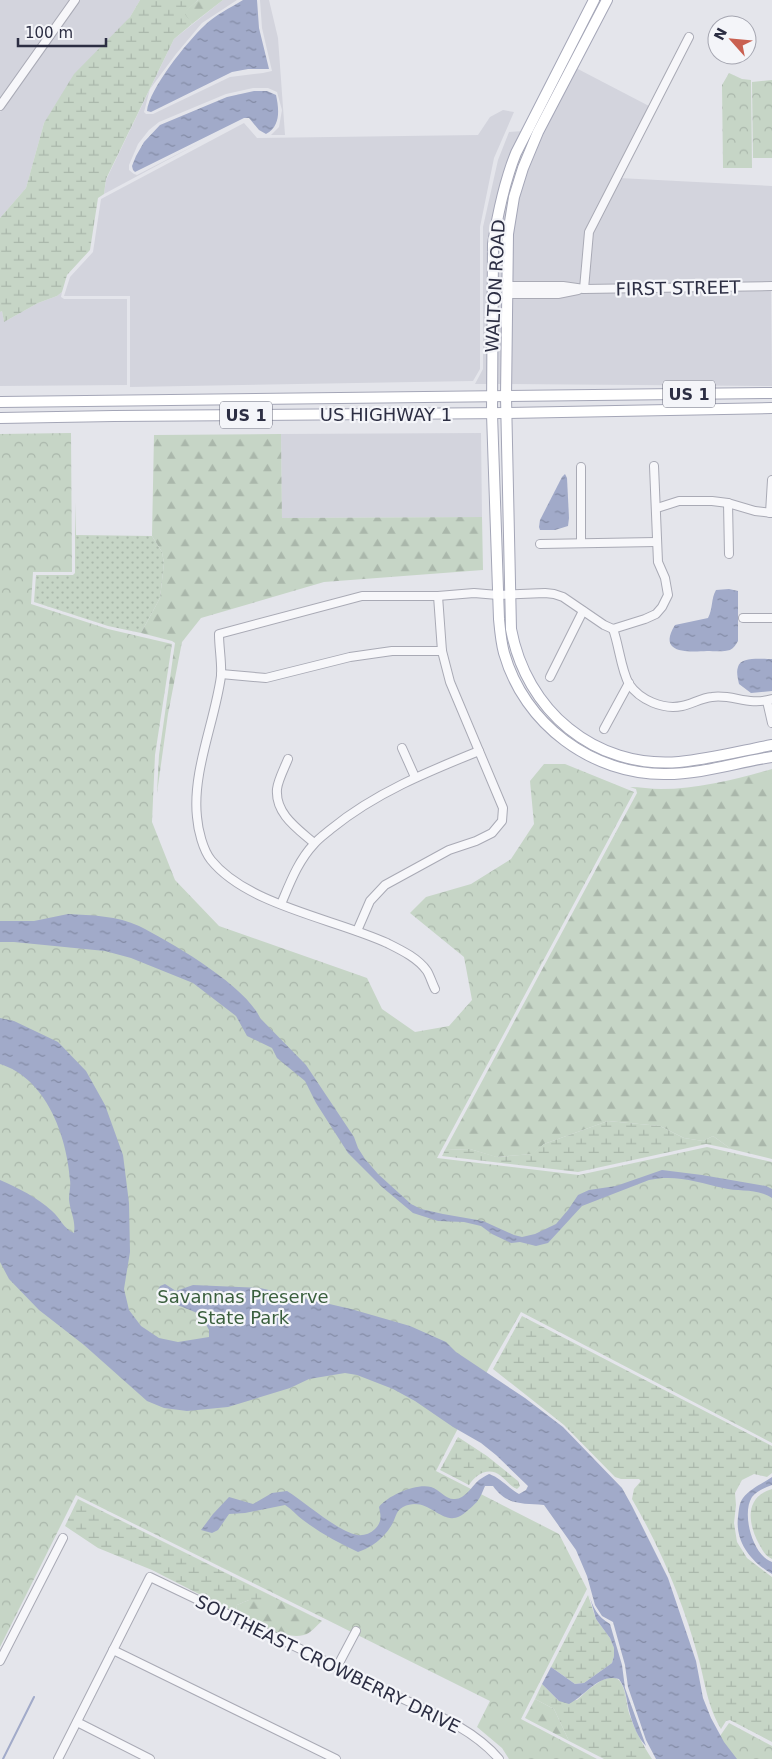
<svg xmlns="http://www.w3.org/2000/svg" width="772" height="1759" font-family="'DejaVu Sans',sans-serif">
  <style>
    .built { fill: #d3d4dd }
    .grass { fill: url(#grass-dots) }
    .forest { fill: url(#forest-firs) }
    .wetland { fill: url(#wetland-marsh) }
    .park { fill: url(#park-crowns) }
    .water { fill: url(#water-ripples) }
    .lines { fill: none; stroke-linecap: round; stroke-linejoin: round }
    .stream { stroke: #a1aac9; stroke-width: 2 }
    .minor-casing { stroke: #a9aab5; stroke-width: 10 }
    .major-casing { stroke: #a4a6b7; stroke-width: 12 }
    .minor { stroke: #f7f7fa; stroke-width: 8 }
    .major { stroke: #fff; stroke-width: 10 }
    .labels { text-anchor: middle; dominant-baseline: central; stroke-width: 4.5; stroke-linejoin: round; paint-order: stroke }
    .shield { fill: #f4f5f9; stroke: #686a7a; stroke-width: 1 }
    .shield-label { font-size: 16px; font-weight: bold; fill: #2c2e43 }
    .street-label { font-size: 18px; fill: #2c2e43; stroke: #f4f5f9 }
    .park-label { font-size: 18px; fill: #3a5f3d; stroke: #f4f5f9 }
  </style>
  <defs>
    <pattern id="grass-dots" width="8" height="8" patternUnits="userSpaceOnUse" patternTransform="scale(1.25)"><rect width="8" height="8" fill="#c6d5c6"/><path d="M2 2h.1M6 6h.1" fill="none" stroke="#aab7ab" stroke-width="1.8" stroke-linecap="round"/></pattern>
    <pattern id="forest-firs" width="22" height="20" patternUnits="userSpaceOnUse" patternTransform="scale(1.25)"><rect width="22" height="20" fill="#c6d5c6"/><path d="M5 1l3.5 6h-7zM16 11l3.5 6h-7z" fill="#aab7ab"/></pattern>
    <pattern id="wetland-marsh" width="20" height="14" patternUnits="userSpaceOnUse" patternTransform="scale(1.25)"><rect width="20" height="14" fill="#c6d5c6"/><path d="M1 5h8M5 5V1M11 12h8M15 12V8" fill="none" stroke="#aab7ab"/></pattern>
    <pattern id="park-crowns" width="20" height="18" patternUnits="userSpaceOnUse" patternTransform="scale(1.25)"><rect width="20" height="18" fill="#c6d5c6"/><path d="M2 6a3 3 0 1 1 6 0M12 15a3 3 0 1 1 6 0" fill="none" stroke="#aab7ab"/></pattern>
    <pattern id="water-ripples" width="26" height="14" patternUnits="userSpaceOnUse" patternTransform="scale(1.25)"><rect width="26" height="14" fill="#a1aac9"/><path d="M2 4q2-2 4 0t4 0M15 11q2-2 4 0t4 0" fill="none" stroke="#838ba5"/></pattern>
  </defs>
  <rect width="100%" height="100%" fill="#e4e5eb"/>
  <g class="built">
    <path d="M0 0H71L0 100Z"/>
    <path d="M79 0H140L130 17 44 123 26 188 0 218V112Z"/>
    <path d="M223 0H237L202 23 176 54 150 89 144 112 146 114H153L230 77 263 73 272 71 262 28 260 0H269L278 38 285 135H271L279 127 282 110 277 92 268 88H253L226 94 159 122 149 130 138 144 129 165V170L134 174 137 175 201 142 104 194 106 180 174 39Z"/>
    <path d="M565 63 569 65 511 196 503 384H495L496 246 510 183 526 139Z"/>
    <path d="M576 68 649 106 585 231 581 286 510 283 511 234 517 198 526 169 542 133Z"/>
    <path d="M503 110 514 112 494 158 480 227V369L473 381 130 387V296H64L70 277 93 252 101 199 244 123 257 138 478 135 490 117Z"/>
    <path d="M523 131 494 217 489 384H475L483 369V227L498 160 509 132Z"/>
    <path d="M619 178 772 186V283L588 286 592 233Z"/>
    <path d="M771 289 772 386 510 384V297L566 296 588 292Z"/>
    <path d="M62 292 61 297 64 299H127V385L0 386V312L2 311 4 322 38 303 57 296Z"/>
    <path d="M481 433 482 517 282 518 281 434Z"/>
  </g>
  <path class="grass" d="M75 502 76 535 152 536 162 552 164 563 160 598 141 633 108 626 34 602 36 575H73L75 573Z"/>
  <g class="forest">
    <path d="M198 0H223L192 24 183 13Z"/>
    <path d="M281 434 282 518 482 517 483 570 324 582 201 618 182 642 168 714 157 793 159 755 175 643 172 641 141 633 160 598 164 563 162 552 152 536 154 435Z"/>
    <path d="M772 769V1159L731 1149 713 1136 703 1141 684 1138 660 1126 608 1121 544 1144 533 1154 496 1157 470 1149 445 1150 637 793 636 789 630 787C640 787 650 789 661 789 699 789 736 779 772 769Z"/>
    <path d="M249 1600H280L322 1621C317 1625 310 1634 304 1635 284 1640 253 1623 236 1615L237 1605Z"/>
    <path d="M535 1699 554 1709 569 1741 525 1718Z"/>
  </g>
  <g class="wetland">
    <path d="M140 0H198L184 13 192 24 174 39 106 179 104 194 98 198 90 250 67 275 62 292 57 296 38 303 4 322 2 311 0 312V218L26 188 44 123 74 74 130 17Z"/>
    <path d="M608 1121 660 1126 684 1138 703 1141 713 1136 731 1149 706 1144 578 1172 442 1156 445 1150 470 1149 497 1157 532 1154 544 1144Z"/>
    <path d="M522 1316 772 1446V1473L767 1477 754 1474 742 1480 735 1493 736 1505 734 1523 737 1542 747 1558 772 1577V1742L730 1720 726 1721 721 1729C707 1704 706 1687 699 1660 684 1604 661 1549 632 1499L634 1489 641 1481 639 1479H621L615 1477 564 1425 493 1369Z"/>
    <path d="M458 1437 487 1456 518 1481 520 1486 517 1489C510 1486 506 1480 501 1476 489 1466 476 1474 469 1485L440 1470Z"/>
    <path d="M772 1489V1559C765 1556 763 1551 759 1544 748 1524 744 1497 772 1489Z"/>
    <path d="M78 1499 280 1600H249L237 1605 236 1613 152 1570 98 1548 65 1526Z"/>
    <path d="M588 1595 596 1619 610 1638 614 1648V1656L612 1663 584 1683 575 1684 551 1667Z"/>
    <path d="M612 1677C616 1678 619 1679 621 1683 627 1693 626 1703 629 1713 634 1729 643 1745 652 1759H604L569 1741 554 1709 535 1699 542 1684 559 1701 577 1700 589 1689 602 1680Z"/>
  </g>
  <g class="park">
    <path d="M729 73 742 79 751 80 752 168H723L722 85Z"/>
    <path d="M772 80V158H753L752 82Z"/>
    <path d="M71 433 72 572H33L31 604 108 629 172 644 155 755 152 822 175 880 219 926 367 978 382 1009 415 1032 449 1026 472 1000 464 957 410 913 426 897 471 884 511 859 534 824 530 781 544 764H565L634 792 437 1158 579 1175 707 1147 772 1162V1443L521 1312 490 1366 436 1471 559 1534 587 1589 521 1719 597 1759H509L502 1748 477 1727 490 1701 76 1495 0 1647V434Z"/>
    <path d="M729 1723 772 1746V1759H704Z"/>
  </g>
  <g class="water">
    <path d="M243 0H257L259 28 269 69H248L232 72 151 112 147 111C149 89 187 42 204 26 215 15 230 8 243 0Z"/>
    <path d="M254 91H267L276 95C279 109 281 126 266 134L259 130 249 118H244L135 172 133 170 132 166 136 156 144 142 160 125 227 97Z"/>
    <path d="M565 474 567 478 569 518 568 526 555 530H540L539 527 540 520 562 477Z"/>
    <path d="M729 589 738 591V641C736 644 734 648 730 650 724 652 714 651 707 651 688 652 657 654 675 625L708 618C713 609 711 598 716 590Z"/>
    <path d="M772 659V691L751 693 739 684C738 679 736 672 738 667 740 656 763 659 772 659Z"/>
    <path d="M68 914C91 915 118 916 139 926 171 942 246 986 260 1018L306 1065 354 1137 358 1148 365 1159 378 1174 411 1204 421 1209 443 1214 483 1221 514 1235 522 1237 535 1234 556 1224 568 1210 578 1195 589 1190 616 1186 662 1170 702 1175 766 1186 772 1189V1198C757 1188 739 1192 723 1188 699 1182 674 1174 649 1180L582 1206 548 1243 536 1246 520 1242 511 1243 492 1234 481 1226 464 1222 438 1221 413 1213 382 1187 348 1153 316 1103 305 1081 277 1058 272 1048 247 1036 236 1016 193 983 131 958 105 951 14 942H0V921H34Z"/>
    <path d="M0 1018 14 1021 58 1042 86 1071 105 1105 123 1155 129 1203 130 1252 124 1289 129 1310 141 1326 159 1338 178 1342 209 1337V1330L201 1315C184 1306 171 1306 158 1290L160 1286 165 1284 176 1291 193 1285 260 1288 351 1309 410 1326 446 1342 456 1352 525 1398 563 1427 622 1488 632 1506 668 1578 696 1661 703 1698 711 1718 724 1742 737 1759H656L646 1740 628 1687 625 1665 613 1622 602 1616 595 1605 587 1576 576 1550 544 1505C523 1503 507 1506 493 1486H485C479 1500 479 1501 467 1511 443 1534 431 1493 403 1507 395 1511 396 1519 391 1526 383 1539 372 1547 358 1552 339 1543 320 1533 303 1520 297 1516 292 1509 285 1505L245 1513 229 1514 218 1530 212 1533 201 1530 213 1514 229 1497 253 1504 272 1493 287 1491C305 1502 337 1531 357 1535 363 1536 370 1534 375 1529 382 1522 381 1516 379 1507 388 1495 417 1483 431 1487 440 1490 446 1500 455 1499 465 1499 472 1486 479 1480 482 1478 485 1476 489 1474 501 1478 508 1488 519 1494L526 1490 528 1486 496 1455 481 1443 453 1427 415 1401 393 1389 357 1375 345 1373 309 1379 290 1388 228 1407 187 1411 164 1408 147 1401 84 1345 39 1310 9 1279 0 1262V1180C18 1188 37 1197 52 1211 60 1218 64 1229 74 1233 76 1220 70 1212 69 1199 69 1193 71 1186 70 1180 67 1136 46 1078 0 1064Z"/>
    <path d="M772 1477V1485C764 1488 757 1491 752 1497 741 1514 753 1556 772 1562V1574C751 1562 735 1542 738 1517 739 1510 739 1503 743 1498 751 1488 762 1484 772 1477Z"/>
    <path d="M589 1594C593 1608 597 1616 610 1624L622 1665 625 1688 646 1746C638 1738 633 1725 630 1714 626 1701 627 1690 619 1679 599 1673 585 1696 569 1704L559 1701 542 1684 551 1667 575 1684 584 1683 612 1663 614 1656V1648L610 1638 596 1619Z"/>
  </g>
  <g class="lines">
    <path class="stream" d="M3 1759 34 1697"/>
    <g class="minor-casing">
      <g id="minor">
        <path d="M0 106 75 0"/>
        <path d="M507 286H563L584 289 772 286"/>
        <path d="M584 289 589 232 689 37"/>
        <path d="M507 294H558L578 290"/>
        <path d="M581 467V543"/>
        <path d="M728 503 729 554"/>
        <path d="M657 508 679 501H712L728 503 755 511 772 513"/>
        <path d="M770 513 772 480"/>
        <path d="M540 544 656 542"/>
        <path d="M743 618H772"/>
        <path d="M613 629C619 645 621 670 629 684 640 700 663 710 682 706 692 704 701 698 712 697 733 694 748 706 772 699"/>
        <path d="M221 674 266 678 350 657 392 651H442"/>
        <path d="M550 677 583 611"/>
        <path d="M767 701 772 723"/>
        <path d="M604 729 629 683"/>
        <path d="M402 748 415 777"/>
        <path d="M288 759C284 769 278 780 277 789 275 814 298 829 314 843"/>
        <path d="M281 904C290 883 298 861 314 844 319 838 325 834 331 829 375 793 427 772 479 751"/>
        <path d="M357 931 370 901 385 885 449 850 476 841 492 833 502 821 503 808 450 682 442 651 438 596"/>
        <path d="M435 989C432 983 430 976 427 971 418 958 401 950 387 943 335 919 247 905 211 860 203 850 198 830 197 817 192 772 215 721 221 676 222 663 219 648 219 634L362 596H438L474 593 498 595 545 593 554 594 563 597 604 625 613 629 645 619 656 614 662 607 668 595 665 578 658 562 654 466"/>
        <path d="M113 1650 336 1759"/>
        <path d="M0 1661 63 1538"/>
        <path d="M337 1667 356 1631"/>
        <path d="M77 1722 150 1759"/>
        <path d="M58 1759 150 1577C229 1615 308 1652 386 1691 425 1710 471 1726 499 1759"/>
      </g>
    </g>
    <g class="major-casing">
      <g id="major">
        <path d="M594 0 516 153C504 183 498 212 493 244L492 414 499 619C500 630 501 642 504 653 524 724 592 775 666 774 703 774 737 762 772 757"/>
        <path d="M607 0 538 132 523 168 514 197 508 234 506 397 511 629C526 710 594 769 679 762 710 759 741 751 772 745"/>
        <path d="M0 402 772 393"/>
        <path d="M0 418 114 416 507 413 772 408"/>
      </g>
    </g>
    <use href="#minor" class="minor"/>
    <use href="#major" class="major"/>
  </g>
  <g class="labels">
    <g class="shield">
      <rect x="663" y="380.5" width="52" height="27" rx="4"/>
      <rect x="220" y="401.5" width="52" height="27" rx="4"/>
    </g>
    <g class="shield-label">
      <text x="689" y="394">US 1</text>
      <text x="246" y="415">US 1</text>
    </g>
    <g class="street-label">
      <text transform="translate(495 286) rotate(-87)">WALTON ROAD</text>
      <text transform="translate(678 288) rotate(-1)">FIRST STREET</text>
      <text x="386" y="414">US HIGHWAY 1</text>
      <text transform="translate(328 1664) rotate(26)">SOUTHEAST CROWBERRY DRIVE</text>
    </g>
    <g class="park-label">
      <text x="243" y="1296">Savannas Preserve<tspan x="243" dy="21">State Park</tspan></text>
    </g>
  </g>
  <g transform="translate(732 40) rotate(297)"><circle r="24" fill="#f4f5f9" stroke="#a4a5b0"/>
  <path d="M0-4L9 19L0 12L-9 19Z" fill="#c96051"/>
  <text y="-8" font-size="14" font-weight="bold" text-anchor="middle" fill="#2c2e43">N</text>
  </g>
  <path d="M18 38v8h88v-8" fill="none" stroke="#2c2e43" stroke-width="2.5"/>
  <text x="25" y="38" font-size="15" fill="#2c2e43" stroke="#f4f5f9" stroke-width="4" paint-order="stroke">100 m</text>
</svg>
